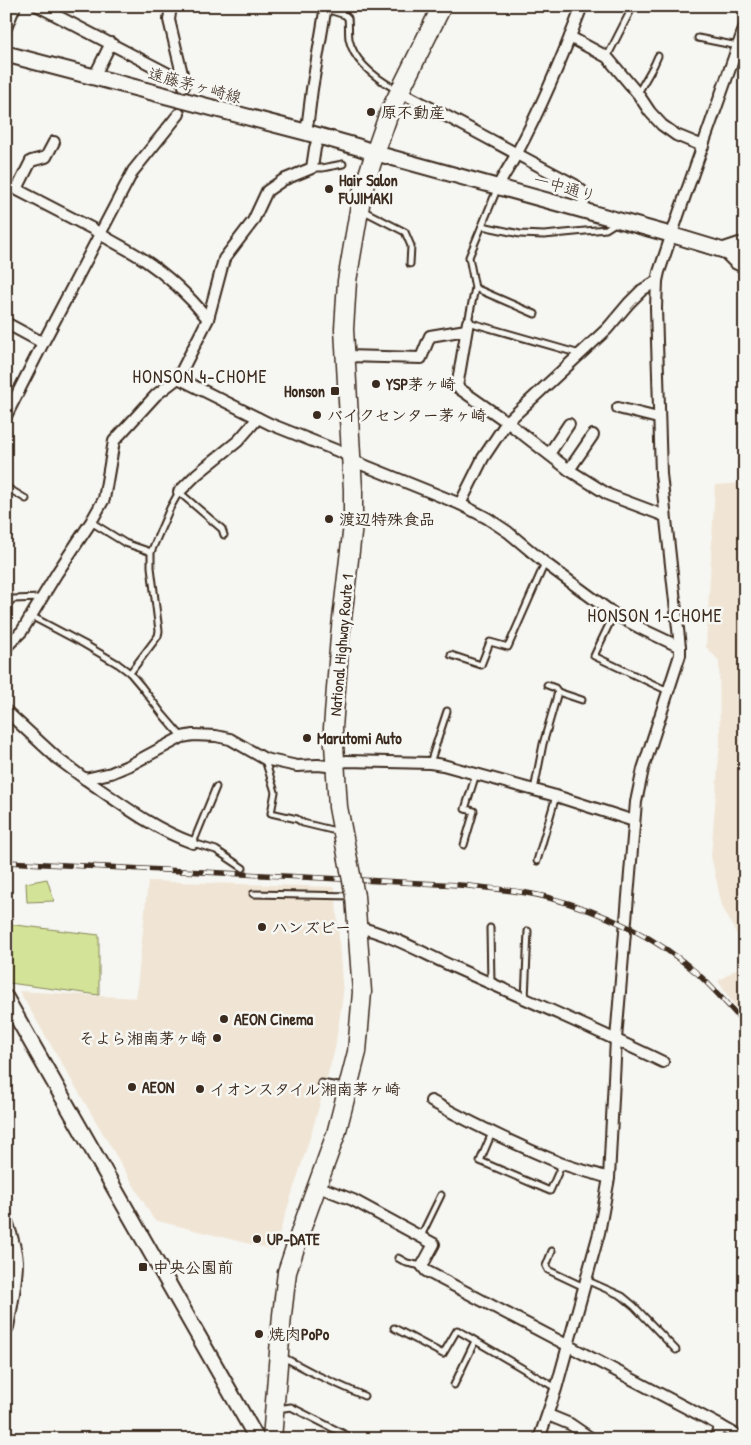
<svg xmlns="http://www.w3.org/2000/svg" width="751" height="1445" font-family="'Patrick Hand','Klee One',sans-serif">
  <style>
    .built { fill: #f0e5d5 }
    .green { fill: #d3e397; stroke: #87865a }
    .lines { fill: none; stroke-linecap: round; stroke-linejoin: round }
    .service-casing { stroke: #3b2a1e; stroke-width: 9 }
    .minor-casing { stroke: #3b2a1e; stroke-width: 14 }
    .tertiary-casing { stroke: #3b2a1e; stroke-width: 18 }
    .secondary-casing { stroke: #3b2a1e; stroke-width: 19 }
    .trunk-casing { stroke: #3b2a1e; stroke-width: 21 }
    .service { stroke: #f6f6f2; stroke-width: 5 }
    .minor { stroke: #f6f6f2; stroke-width: 10 }
    .tertiary { stroke: #f6f6f2; stroke-width: 14 }
    .secondary { stroke: #f6f6f2; stroke-width: 15 }
    .trunk { stroke: #f6f6f2; stroke-width: 18 }
    .rail-casing { stroke: #3b2a1e; stroke-width: 5.5 }
    .rail { stroke: #f6f6f2; stroke-width: 4; stroke-dasharray: 11; stroke-linecap: butt }
    .trunk-bridge-casing { stroke: #3b2a1e; stroke-width: 21; stroke-linecap: butt }
    .trunk-bridge { stroke: #f6f6f2; stroke-width: 18 }
    .poi-dot { fill: #3b2a1e; stroke: #f6f6f2; stroke-width: 2 }
    .labels { text-anchor: middle; dominant-baseline: central; stroke-width: 5; stroke-linejoin: round; paint-order: stroke }
    .street-label { font-size: 16px; fill: #3b2a1e; stroke: #f6f6f2 }
    .poi-label { font-size: 16px; font-weight: bold; fill: #3b2a1e; stroke: #f6f6f2; text-anchor: start }
    .neighbourhood-label { font-size: 18px; letter-spacing: 1px; fill: #3b2a1e; stroke: #f6f6f2 }
  </style>
  <rect width="100%" height="100%" fill="#f6f6f2"/>
  <filter id="ink" filterUnits="userSpaceOnUse"><feTurbulence type="fractalNoise" baseFrequency=".02" numOctaves="2"/><feDisplacementMap in="SourceGraphic" scale="10" xChannelSelector="R" yChannelSelector="G"/><feConvolveMatrix kernelMatrix="1 2 1 2 8 2 1 2 1" color-interpolation-filters="sRGB"/></filter>
  <g filter="url(#ink)">
    <g class="built">
      <path d="M745 483V950L722 906 711 856 720 742 719 661 706 647 715 485Z"/>
      <path d="M148 881 335 887 343 995 335 1049 313 1128 274 1250 154 1220 19 991 136 998Z"/>
      <path d="M745 963V1021L718 981Z"/>
    </g>
    <g class="green">
      <path d="M47 879 54 901 27 902 26 883Z"/>
      <path d="M7 924 99 935V995L9 983Z"/>
    </g>
    <g class="lines">
      <g class="service-casing">
        <g id="service">
          <path d="M425 6 435 12"/>
          <path d="M326 9 345 15 348 18C349 25 348 32 349 39 354 63 377 79 397 90"/>
          <path d="M698 38 738 46"/>
          <path d="M607 57 633 6"/>
          <path d="M638 93 654 65 658 56"/>
          <path d="M312 168H322L343 164"/>
          <path d="M498 187 469 257 475 288 468 322 580 354"/>
          <path d="M362 210 405 232 411 246 410 264"/>
          <path d="M482 226 520 234 544 235 606 229 617 222"/>
          <path d="M475 288 535 314"/>
          <path d="M6 487 26 499"/>
          <path d="M91 522 125 543 151 552"/>
          <path d="M6 605 13 599 42 598"/>
          <path d="M614 614 594 656 668 691"/>
          <path d="M31 616 84 644 118 664 130 673 141 686 163 715 182 737"/>
          <path d="M451 655 481 665 490 642 508 647 545 563"/>
          <path d="M130 673 158 636 159 631 151 567V552L170 508 179 492 222 529 224 535"/>
          <path d="M547 685 555 688 558 692 582 700"/>
          <path d="M265 760 275 792 271 813 297 819 303 823 340 832"/>
          <path d="M430 763 447 711"/>
          <path d="M216 787 193 843 216 850 243 868"/>
          <path d="M534 790 543 744 558 692"/>
          <path d="M464 845 474 811 465 809 476 774"/>
          <path d="M537 861 556 796"/>
          <path d="M253 894 353 896"/>
          <path d="M490 928 491 983"/>
          <path d="M525 999 528 931"/>
          <path d="M321 1083 345 1087"/>
          <path d="M492 1133 480 1161 550 1191 562 1164"/>
          <path d="M421 1236 441 1195"/>
          <path d="M552 1251 546 1266 548 1270 584 1287"/>
          <path d="M398 1258 407 1263 422 1266"/>
          <path d="M586 1280 622 1296 634 1306 676 1350"/>
          <path d="M394 1328 443 1354 457 1330 556 1388"/>
          <path d="M281 1356 317 1375 364 1396"/>
          <path d="M454 1385 475 1341"/>
          <path d="M277 1409 291 1407 354 1439"/>
        </g>
      </g>
      <g class="minor-casing">
        <g id="minor">
          <path d="M38 6 184 82"/>
          <path d="M171 6 169 20 184 82V86"/>
          <path d="M6 28 15 6"/>
          <path d="M570 37 607 57 638 94 650 112 662 125 676 135 703 146"/>
          <path d="M94 77 111 43"/>
          <path d="M400 92C459 122 516 154 575 185L583 192 584 211"/>
          <path d="M305 132 308 121 312 89 326 6"/>
          <path d="M6 184 93 229C109 241 127 248 143 259 167 275 190 297 208 319"/>
          <path d="M498 187C503 175 511 165 517 153 542 106 563 56 582 6"/>
          <path d="M17 189 31 161 46 157 54 142"/>
          <path d="M745 245 739 243 721 249 735 263 745 268"/>
          <path d="M468 322 457 387 507 422 569 470 609 495 665 516"/>
          <path d="M6 323 43 343"/>
          <path d="M346 356 421 358 430 336 466 330"/>
          <path d="M178 378 270 424 343 453 351 460 460 504 487 518 508 532 545 563 614 614 646 631 680 647"/>
          <path d="M618 408 658 418"/>
          <path d="M6 416 43 343 133 171 179 114"/>
          <path d="M549 454 569 424"/>
          <path d="M569 470 593 435"/>
          <path d="M179 492 197 474 238 441 258 418"/>
          <path d="M460 504 483 458 507 422 607 329 629 303 642 290 657 281"/>
          <path d="M6 647 22 631 57 573 91 522 104 499 114 441 156 395 178 378 208 319 224 259 253 221 267 191 283 180 312 168 315 148 319 136"/>
          <path d="M6 711 58 759 85 779 111 773 130 765 182 737 193 735 216 736 230 739 265 759 297 766 318 765 336 767"/>
          <path d="M335 763 347 761 430 763 443 765 556 796 634 821"/>
          <path d="M85 779C120 803 153 829 193 843"/>
          <path d="M358 927C393 935 424 954 456 968 525 999 595 1029 663 1062"/>
          <path d="M431 1101C473 1124 516 1145 560 1163 576 1169 593 1173 609 1178"/>
          <path d="M317 1186 353 1200 434 1244 422 1266 426 1271 721 1426 714 1439"/>
          <path d="M548 1415 570 1424 592 1439"/>
          <path d="M721 1426 744 1439"/>
          <path d="M539 1439 556 1389 599 1233 609 1178 616 1039 636 802 643 769 680 655V647L661 474 656 308 657 281 659 272 679 213 745 26"/>
        </g>
      </g>
      <g class="tertiary-casing">
        <g id="tertiary">
          <path d="M375 153 672 235 745 257"/>
          <path d="M6 998 257 1439"/>
          <path d="M6 1224C10 1236 14 1248 15 1261 15 1283 10 1305 6 1327"/>
        </g>
      </g>
      <g class="secondary-casing">
        <path id="secondary" d="M6 54 305 132 358 147 375 153"/>
      </g>
      <g class="trunk-casing">
        <g id="trunk">
          <path d="M346 849 338 807 333 728 340 636 353 525V490L344 329 347 281 362 193 375 153 389 113 442 6"/>
          <path d="M272 1439 282 1315 287 1272 301 1230 336 1134 357 1052 362 992 355 896"/>
        </g>
      </g>
      <use href="#service" class="service"/>
      <use href="#minor" class="minor"/>
      <use href="#tertiary" class="tertiary"/>
      <use href="#secondary" class="secondary"/>
      <use href="#trunk" class="trunk"/>
      <g class="rail-casing">
        <path id="rail" d="M6 862 459 885C488 888 517 890 546 897 601 911 655 936 698 974 715 990 730 1007 745 1024"/>
      </g>
      <use href="#rail" class="rail"/>
      <g class="trunk-bridge-casing">
        <path id="trunk-bridge" d="M346 849 355 896"/>
      </g>
      <use href="#trunk-bridge" class="trunk-bridge"/>
    </g>
  </g>
  <g class="poi-dot">
    <circle cx="371" cy="112" r="5"/>
    <circle cx="329" cy="189" r="5"/>
    <circle cx="376" cy="384" r="5"/>
    <rect x="330" y="386" width="10" height="10" rx="2.5"/>
    <circle cx="317" cy="415" r="5"/>
    <circle cx="329" cy="519" r="5"/>
    <circle cx="307" cy="738" r="5"/>
    <circle cx="262" cy="927" r="5"/>
    <circle cx="224" cy="1019" r="5"/>
    <circle cx="217" cy="1038" r="5"/>
    <circle cx="132" cy="1087" r="5"/>
    <circle cx="200" cy="1089" r="5"/>
    <circle cx="257" cy="1239" r="5"/>
    <rect x="138" y="1262" width="10" height="10" rx="2.5"/>
    <circle cx="259" cy="1334" r="5"/>
  </g>
  <g class="labels">
    <g class="street-label">
      <text transform="translate(195 85) rotate(15)">遠藤茅ヶ崎線</text>
      <text transform="translate(565 187) rotate(16)">一中通り</text>
      <text transform="translate(341 645) rotate(-85)">National Highway Route 1</text>
    </g>
    <g class="poi-label">
      <text x="381" y="112">原不動産</text>
      <text x="339" y="180">Hair Salon<tspan x="339" dy="18">FUJIMAKI</tspan></text>
      <text x="386" y="384">YSP茅ヶ崎</text>
      <text x="325" y="391" text-anchor="end">Honson</text>
      <text x="327" y="415">バイクセンター茅ヶ崎</text>
      <text x="339" y="519">渡辺特殊食品</text>
      <text x="317" y="738">Marutomi Auto</text>
      <text x="272" y="927">ハンズビー</text>
      <text x="234" y="1019">AEON Cinema</text>
      <text x="207" y="1038" text-anchor="end">そよら湘南茅ヶ崎</text>
      <text x="142" y="1087">AEON</text>
      <text x="210" y="1089">イオンスタイル湘南茅ヶ崎</text>
      <text x="267" y="1239">UP-DATE</text>
      <text x="153" y="1267">中央公園前</text>
      <text x="269" y="1334">焼肉PoPo</text>
    </g>
    <g class="neighbourhood-label">
      <text x="200" y="376">HONSON 4-CHOME</text>
      <text x="655" y="615">HONSON 1-CHOME</text>
    </g>
  </g>
  <rect width="751" height="1445" fill="none" stroke="#f6f6f2" stroke-width="25"/>
  <rect x="12" y="12" width="726" height="1420" fill="none" stroke="#3b2a1e" stroke-width="2" filter="url(#ink)"/>
</svg>
